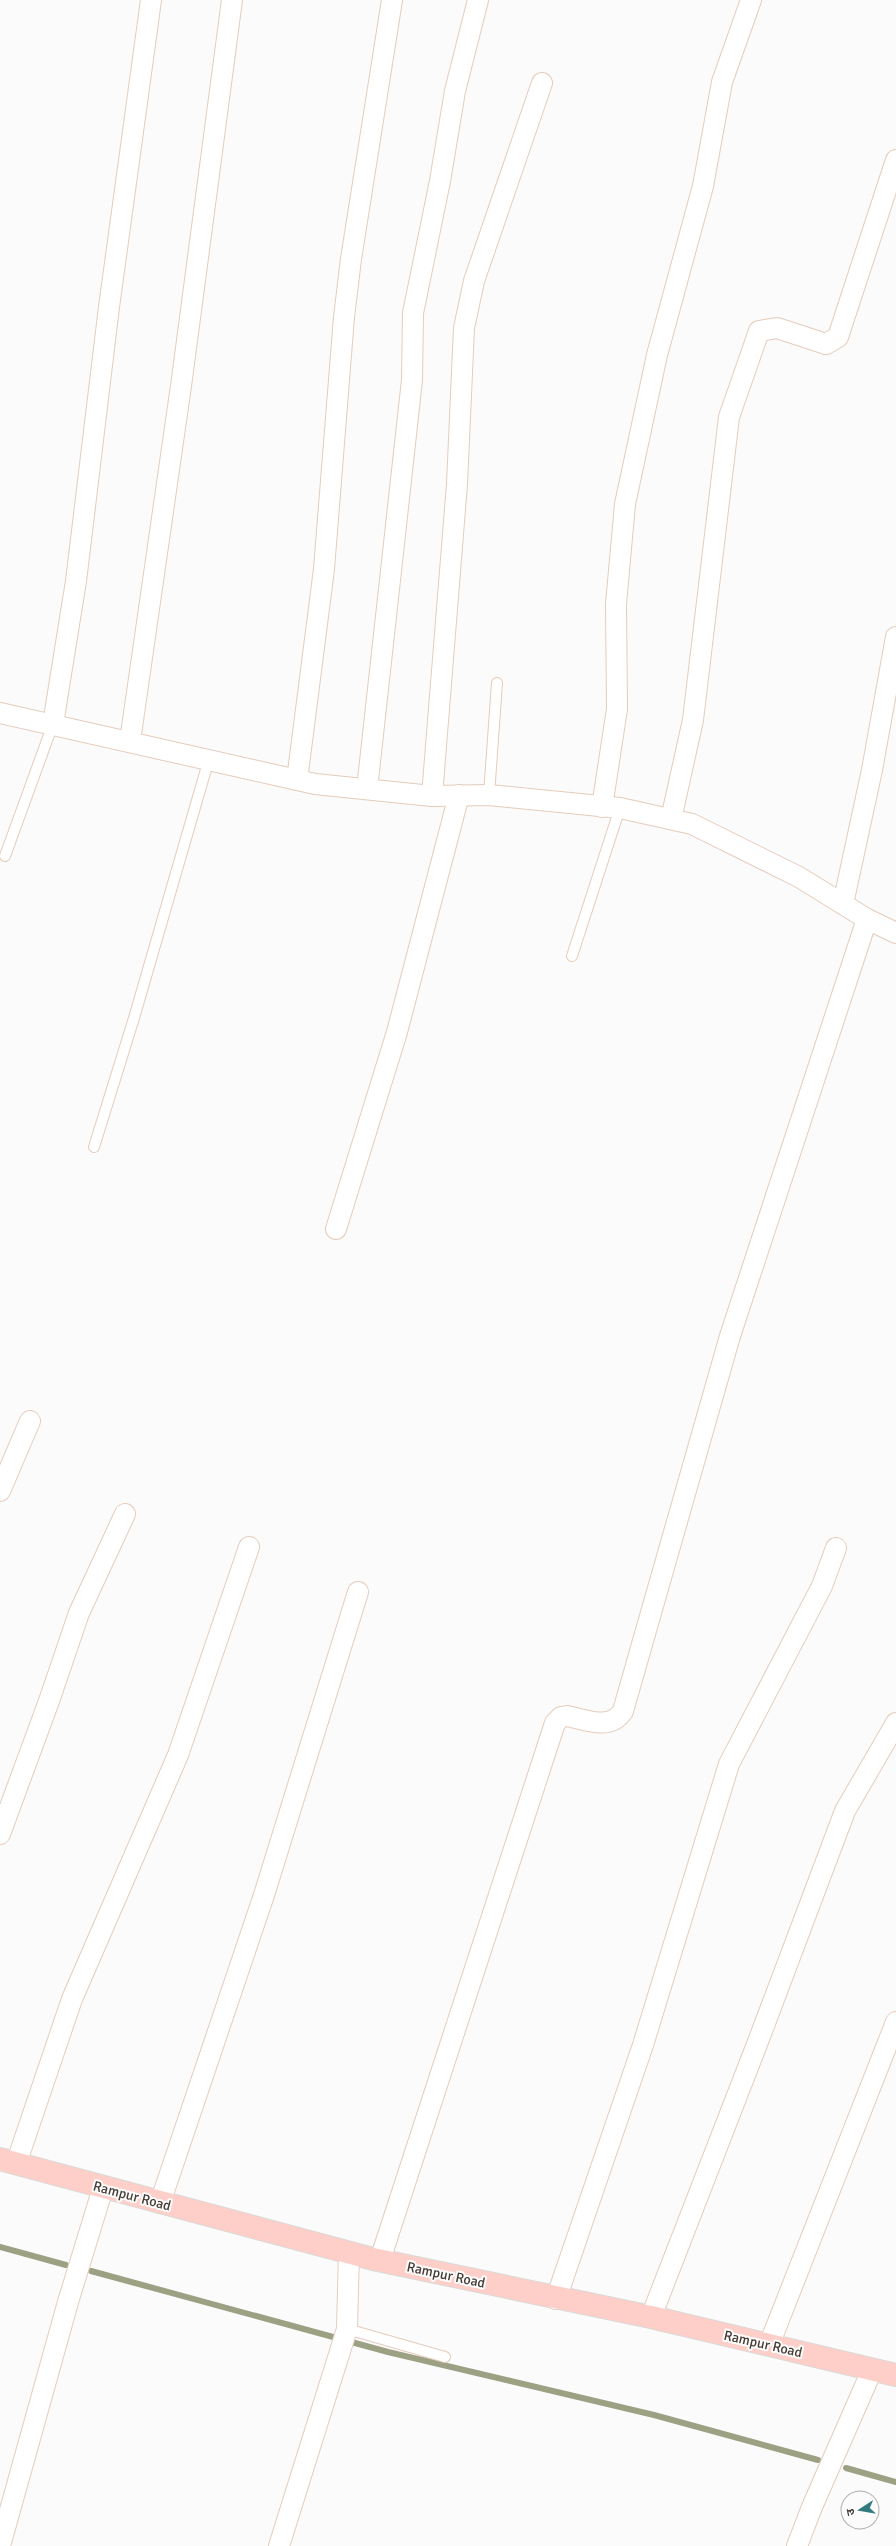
<svg xmlns="http://www.w3.org/2000/svg" width="896" height="2546" font-family="Signika,'Noto Sans Devanagari',sans-serif">
  <style>
    .lines { fill: none; stroke-linecap: round; stroke-linejoin: round }
    .stream { stroke: #9ca183; stroke-width: 6 }
    .service-casing { stroke: #e4ccbc; stroke-width: 12 }
    .minor-casing { stroke: #e4ccbc; stroke-width: 22 }
    .primary-casing { stroke: #dad8d6; stroke-width: 24 }
    .service { stroke: #fff; stroke-width: 10 }
    .minor { stroke: #fff; stroke-width: 20 }
    .primary { stroke: #fecfc8; stroke-width: 22 }
    .labels { text-anchor: middle; dominant-baseline: central; stroke-width: 4; stroke-linejoin: round; paint-order: stroke }
    .street-label { font-size: 14px; fill: #443b34; stroke: #fbfbfb }
  </style>
  <rect width="100%" height="100%" fill="#fbfbfb"/>
  <g class="lines">
    <g class="stream">
      <path d="M0 2247 66 2265"/>
      <path d="M91 2271 388 2352 654 2415 818 2460"/>
      <path d="M846 2468 896 2482"/>
    </g>
    <g class="service-casing">
      <g id="service">
        <path d="M489 795 497 683"/>
        <path d="M5 856 53 724"/>
        <path d="M572 956 620 808"/>
        <path d="M94 1147 134 1018 209 759"/>
        <path d="M347 2329 445 2357"/>
      </g>
    </g>
    <g class="minor-casing">
      <g id="minor">
        <path d="M0 713 315 784 432 796 489 795 620 808 692 824 799 877 867 919 896 933"/>
        <path d="M53 724 76 581 109 307 151 0"/>
        <path d="M130 741 181 386 232 0"/>
        <path d="M297 780 324 569 344 317 351 259 392 0"/>
        <path d="M367 789 412 380 413 313 440 181 455 91 478 0"/>
        <path d="M432 796 457 484 464 328 474 281 542 83"/>
        <path d="M602 807 617 709 616 604 625 504 657 355 703 186 722 82 751 0"/>
        <path d="M671 819 693 720 729 417 759 331 777 328 826 344 838 337 896 160"/>
        <path d="M843 904 872 770 896 637"/>
        <path d="M336 1229 397 1032 459 795"/>
        <path d="M0 1491 30 1421"/>
        <path d="M0 1834 49 1701 79 1613 125 1514"/>
        <path d="M16 2164 72 1999 178 1755 249 1547"/>
        <path d="M160 2203 264 1895 358 1592"/>
        <path d="M380 2260 555 1723 561 1717 567 1716C587 1720 610 1731 623 1711L730 1336 867 919"/>
        <path d="M556 2299 643 2045 729 1764 822 1586 836 1548"/>
        <path d="M651 2317 759 2039 845 1811 896 1723"/>
        <path d="M769 2345 896 2022"/>
        <path d="M0 2546 68 2302 103 2188"/>
        <path d="M279 2546 347 2329 349 2252"/>
        <path d="M797 2546 812 2507 872 2370"/>
      </g>
    </g>
    <g class="primary-casing">
      <path id="primary" d="M0 2159 373 2259 651 2317 896 2375"/>
    </g>
    <use href="#service" class="service"/>
    <use href="#minor" class="minor"/>
    <use href="#primary" class="primary"/>
  </g>
  <g class="labels">
    <g class="street-label">
      <text transform="translate(132 2196) rotate(15)">Rampur Road</text>
      <text transform="translate(446 2275) rotate(12)">Rampur Road</text>
      <text transform="translate(763 2344) rotate(13)">Rampur Road</text>
    </g>
  </g>
  <g transform="translate(860 2510) rotate(258)"><circle r="19" fill="#fbfbfb" stroke="#b2aeab"/>
  <path d="M0-3L7 15L0 10L-7 15Z" fill="#317a80"/>
  <text y="-6" font-size="11" font-weight="bold" text-anchor="middle" fill="#443b34">उ</text>
  </g>
</svg>
